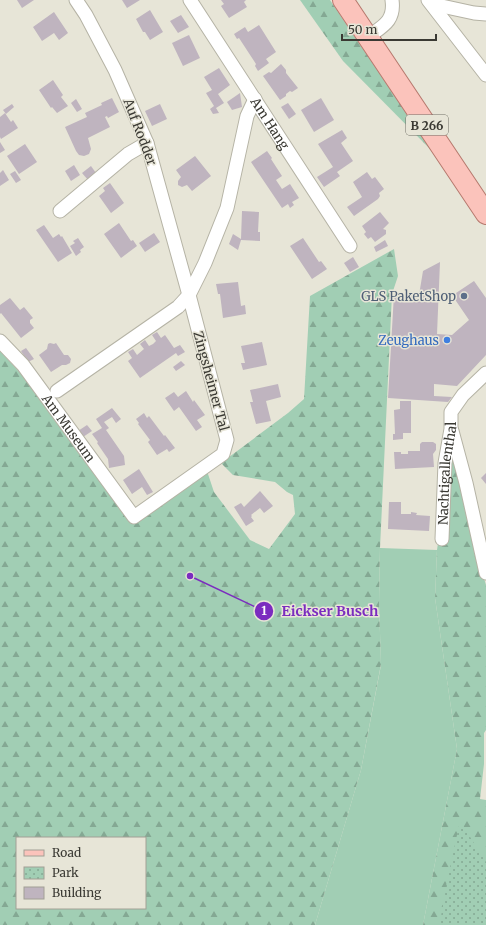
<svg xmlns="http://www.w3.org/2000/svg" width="486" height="925" font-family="Merriweather,serif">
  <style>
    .grass { fill: #a1ceb4 }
    .forest { fill: url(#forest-firs); fill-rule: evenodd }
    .park { fill: url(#park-dots) }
    .building { fill: #bfb4bf }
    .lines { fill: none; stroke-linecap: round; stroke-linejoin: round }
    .minor-casing { stroke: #b5b3a5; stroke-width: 15 }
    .primary-casing { stroke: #b6796e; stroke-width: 22 }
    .minor { stroke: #fff; stroke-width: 13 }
    .primary { stroke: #fbc3bb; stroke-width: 20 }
    .service-dot { fill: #5c6f8a; stroke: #e7e5d7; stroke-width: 1.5 }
    .shop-dot { fill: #3f7fe0; stroke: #e7e5d7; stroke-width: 1.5 }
    .labels { text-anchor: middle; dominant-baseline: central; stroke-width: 3; stroke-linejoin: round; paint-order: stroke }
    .shield { fill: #e7e5d7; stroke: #6e6d64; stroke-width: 1 }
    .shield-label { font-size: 12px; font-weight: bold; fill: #3a3933 }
    .street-label { font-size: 13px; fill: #3a3933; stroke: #e7e5d7 }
    .service-label { font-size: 13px; fill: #4e5e75; stroke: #e7e5d7; text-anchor: end }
    .shop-label { font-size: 13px; fill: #366cbe; stroke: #e7e5d7; text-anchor: end }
    .leader { fill: none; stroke: #7b2cbf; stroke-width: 1.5 }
    .callout-dot { fill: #7b2cbf; stroke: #e7e5d7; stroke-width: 1.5 }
    .mark-label { font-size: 12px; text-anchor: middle; font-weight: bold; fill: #fff }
    .callout-label { font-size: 14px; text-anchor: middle; font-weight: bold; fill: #7b2cbf; stroke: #e7e5d7; stroke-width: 3; stroke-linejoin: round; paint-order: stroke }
  </style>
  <defs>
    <pattern id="forest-firs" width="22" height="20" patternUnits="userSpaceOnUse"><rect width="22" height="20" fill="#a1ceb4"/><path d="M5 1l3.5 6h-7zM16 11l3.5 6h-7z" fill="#84a893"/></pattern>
    <pattern id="park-dots" width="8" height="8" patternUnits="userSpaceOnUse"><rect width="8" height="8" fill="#a1ceb4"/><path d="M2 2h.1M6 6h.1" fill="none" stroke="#84a893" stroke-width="1.8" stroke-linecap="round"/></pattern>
  </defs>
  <rect width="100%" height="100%" fill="#e7e5d7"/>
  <path class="grass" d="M380 548 437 550 435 598 457 749 423 925H315L361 770 381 665 379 602Z"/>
  <g class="forest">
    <path d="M300 0H330L431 150 343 61Z"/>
    <path d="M394 249 398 276 392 294 380 548 379 602 381 664 361 770 315 925H0V351L22 375 131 517 207 471 214 492 250 540 269 549 295 514 293 495 287 492 275 482 233 475 221 463 288 413 304 399 310 296ZM17 838H145V908H17Z"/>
    <path d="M451 453H456L482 572 486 585V730L484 733V764L480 799 486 800V925H423L457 749 435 598 437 550Z"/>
  </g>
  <path class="park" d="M460 821 486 862V925H440L443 900Z"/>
  <g class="building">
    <path d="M17 0H34L22 8Z"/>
    <path d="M122 0H140L127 8Z"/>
    <path d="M221 0H246L244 2 247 7 229 18 221 6 224 4Z"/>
    <path d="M150 10 163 32 150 40 145 32H143L136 19Z"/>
    <path d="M54 12 68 33 59 40 54 33 42 41 33 27Z"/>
    <path d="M181 15 189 27 178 33 170 21Z"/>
    <path d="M259 25 276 52 266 59 269 63 258 71 255 66 256 64 239 38 237 39 234 34 245 27 248 32Z"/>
    <path d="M189 35 200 58 183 66 172 43Z"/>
    <path d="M281 64 286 70V73L298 88 292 92 290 91 286 94V96L280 100 263 76 269 72 271 73Z"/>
    <path d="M219 68 230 85 218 94 224 103 216 108 219 113 213 114 210 109 214 106 206 93 212 90 204 77Z"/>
    <path d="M53 80 63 95 61 97 68 106 57 113 52 107 51 108 39 90Z"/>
    <path d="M240 93 242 107 232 110 227 102Z"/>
    <path d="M112 98 119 112 108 118 107 116 105 117 110 127 88 138 91 149 89 154 84 156 79 155 76 151 65 127 87 117 85 113 102 105 101 103Z"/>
    <path d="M321 98 334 120 314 132 301 110Z"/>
    <path d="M76 99 82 109 77 112 71 103Z"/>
    <path d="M288 103 296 114 289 119 281 107Z"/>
    <path d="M12 104 14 107 6 114 3 110Z"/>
    <path d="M160 104 167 119 152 126 145 111Z"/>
    <path d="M5 113 11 122 13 120 18 128 1 139 0 137V117Z"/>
    <path d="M342 130 347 138 341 143 353 161 337 172 340 176 324 187 317 177 333 167 318 144Z"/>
    <path d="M0 142 5 150 0 153Z"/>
    <path d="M25 144 37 162 19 174 7 156Z"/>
    <path d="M267 151 272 158 271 159 282 176 276 180 282 189 290 184 299 198 292 202 294 205 290 208 288 204 282 208 251 162Z"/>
    <path d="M195 156 211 176 192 191 187 185 182 187 178 185V181L181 177 176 170Z"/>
    <path d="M74 165 80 175 71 181 65 171Z"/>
    <path d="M91 166 96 173 88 180 82 173Z"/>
    <path d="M3 170 9 180 0 186V173Z"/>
    <path d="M15 171 21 180 16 183 10 174Z"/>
    <path d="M367 172 372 179 375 177 384 189 379 193 380 196 378 199 354 216 347 207 362 197 353 182Z"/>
    <path d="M110 183 124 203 111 213 99 196 105 191 103 188Z"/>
    <path d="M242 211 259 212 258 232H260V241L241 240 238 250 229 244 233 234 241 239Z"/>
    <path d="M380 212 389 223 383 229 386 230V234L375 242 371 237 368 239 364 234 366 232 362 226Z"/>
    <path d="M119 223 131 241 133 240 137 246 121 258 104 234Z"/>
    <path d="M44 225 53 238 59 234 61 237 62 236 72 253 58 262 36 230Z"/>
    <path d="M154 233 160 242 145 252 139 243Z"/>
    <path d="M78 238 84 247 80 250 81 252 76 256 70 246 75 243 73 241Z"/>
    <path d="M303 238 319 262 321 261 327 269 312 279 290 246Z"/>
    <path d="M385 240 388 246 376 252 374 247Z"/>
    <path d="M353 257 359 267 350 272 344 263Z"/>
    <path d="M440 262 437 334 452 335 469 320 454 298 456 293 474 281 486 298V355L457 386 434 384V396L452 397 448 402 388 398 394 294 419 295 423 271Z"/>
    <path d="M238 282 241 306 245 305 246 314 223 318 220 294H218L216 284Z"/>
    <path d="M10 298 20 310 24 307 33 318 30 320V323L34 328 21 338 1 313 0 314V305Z"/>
    <path d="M157 332 161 338 165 335 174 348 180 345 185 352 178 356 176 353 140 378 128 361 132 358 128 352 133 349 137 355 144 349 140 344 145 340 149 346 153 344 156 341 152 335Z"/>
    <path d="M262 342 267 365 243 370 241 363H245L241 346Z"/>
    <path d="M50 343 54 344 56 343 64 355H68L71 359 70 363 66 365H62L51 372 39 355 47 349 48 344Z"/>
    <path d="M26 348 34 359 28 362 21 351Z"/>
    <path d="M181 361 185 365 176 371 173 367Z"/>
    <path d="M278 384 281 397 266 401 271 421 256 424 250 402H253L250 390Z"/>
    <path d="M186 391 193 402 194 400 205 415 197 420 202 427 196 431 179 407 174 411 165 398 174 392 178 397Z"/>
    <path d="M400 401H411V433H403V439L393 440V434H395L394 410 400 409Z"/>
    <path d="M112 408 121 419 116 423 112 417 104 422 109 428 106 430 124 456 125 465 109 468 108 459 97 443 98 442 92 434 102 428 96 419Z"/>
    <path d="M144 413 147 418 149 416 164 436 165 435 175 448 169 452 167 449 157 455 148 442 150 440 138 424 139 423 136 419Z"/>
    <path d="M87 425 92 431 83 437 78 431Z"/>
    <path d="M422 442H433L436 444V450L433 454 434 467 395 469 394 452H401V454H408V451H420V444Z"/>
    <path d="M139 469 153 492 147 495 142 487 132 494 123 480Z"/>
    <path d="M486 473V484L481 478Z"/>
    <path d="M260 491 273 506 264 513 260 508 251 515 252 516 251 517 254 521 246 526 234 507 241 503 244 507Z"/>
    <path d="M389 502H401V514H411V512L417 513 416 515 430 516 429 531 388 529Z"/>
  </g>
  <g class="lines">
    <g class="minor-casing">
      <g id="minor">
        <path id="s1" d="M190 0 350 246"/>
        <path d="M428 0 486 75"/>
        <path d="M432 4 474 13 486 14"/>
        <path d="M368 37C383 26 395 21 392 0"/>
        <path d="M60 211 128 154 147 143"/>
        <path id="s2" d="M0 341 23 365 134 517 223 454 227 440 189 295 147 143 115 70 86 15 76 0"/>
        <path d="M57 391 178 307 189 295 205 263 227 208 247 116 255 99"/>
        <path d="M452 431 466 483 486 573"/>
        <path id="s3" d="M442 539 445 463 451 429V412L463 395 486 373"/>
      </g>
    </g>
    <g class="primary-casing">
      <path id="primary" d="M343 0 486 214"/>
    </g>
    <use href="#minor" class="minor"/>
    <use href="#primary" class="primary"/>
  </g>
  <circle class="service-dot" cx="464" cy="296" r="4"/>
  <circle class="shop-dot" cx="447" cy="340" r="4"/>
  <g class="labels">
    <rect class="shield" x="406" y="115" width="42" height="20" rx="3"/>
    <g class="shield-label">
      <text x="427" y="125">B 266</text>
    </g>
    <g class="street-label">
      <text stroke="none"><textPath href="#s1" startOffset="147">Am Hang</textPath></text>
      <text transform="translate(140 132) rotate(69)">Auf Rodder</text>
      <text transform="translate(211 381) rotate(75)">Zingsheimer Tal</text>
      <text stroke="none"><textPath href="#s2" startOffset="111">Am Museum</textPath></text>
      <text stroke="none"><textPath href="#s3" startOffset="66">Nachtigallenthal</textPath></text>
    </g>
    <g class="service-label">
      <text x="456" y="296">GLS PaketShop</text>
    </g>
    <g class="shop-label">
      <text x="439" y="340">Zeughaus</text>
    </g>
  </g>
  <path class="leader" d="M190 576L264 611"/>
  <g class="callout-dot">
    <circle cx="190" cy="576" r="4"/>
    <circle cx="264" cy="611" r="10"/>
  </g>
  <g class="mark-label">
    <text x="264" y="615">1</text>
  </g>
  <g class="callout-label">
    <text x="330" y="616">Eickser Busch</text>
  </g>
  <rect x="16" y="837" width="130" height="72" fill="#e7e5d7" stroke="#a2a095"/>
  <rect x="24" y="850" width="20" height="6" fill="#fbc3bb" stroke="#a2a095"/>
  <text x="52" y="857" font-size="12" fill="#3a3933">Road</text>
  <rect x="24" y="867" width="20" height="12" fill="url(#park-dots)" stroke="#a2a095"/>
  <text x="52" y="877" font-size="12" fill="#3a3933">Park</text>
  <rect x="24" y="887" width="20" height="12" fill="#bfb4bf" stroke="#a2a095"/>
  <text x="52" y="897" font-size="12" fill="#3a3933">Building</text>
  <path d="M342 34v6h94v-6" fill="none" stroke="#3a3933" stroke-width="2"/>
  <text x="348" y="34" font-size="12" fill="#3a3933" stroke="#e7e5d7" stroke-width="3" paint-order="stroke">50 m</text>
</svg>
